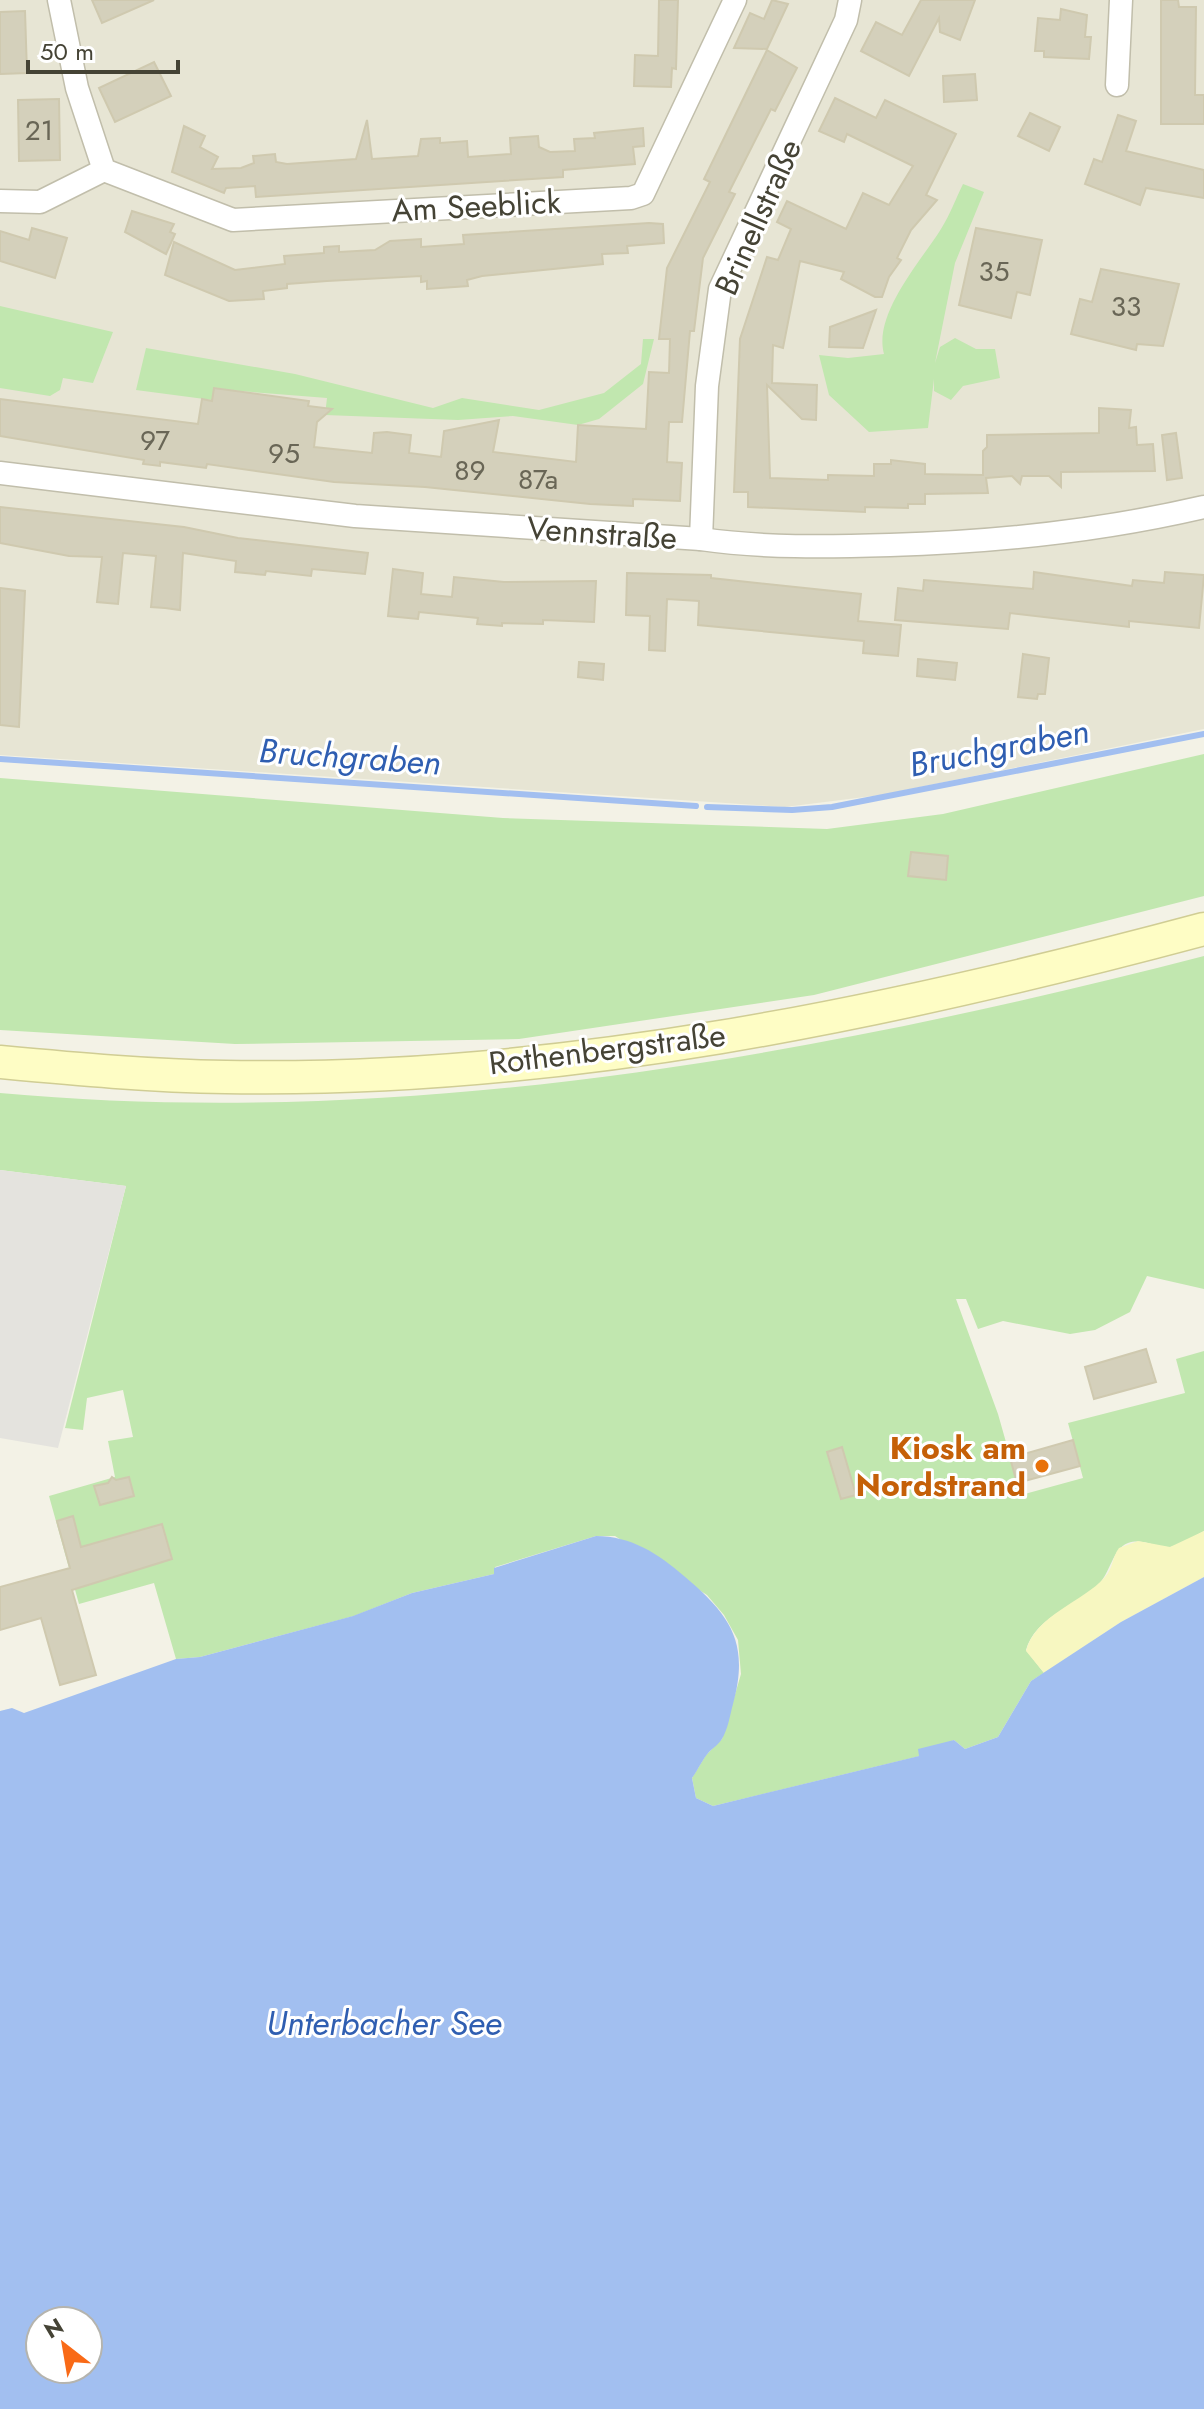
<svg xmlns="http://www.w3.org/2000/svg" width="1204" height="2409" font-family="Jost,sans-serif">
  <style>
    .residential { fill: #e7e5d4 }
    .green { fill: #c1e7af }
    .sand { fill: #f7f7c1 }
    .parking { fill: #e4e3de }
    .water { fill: #a2bff0; fill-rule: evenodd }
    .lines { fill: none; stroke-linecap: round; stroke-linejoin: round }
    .stream { stroke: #a2bff0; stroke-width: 6 }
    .building { fill: #d4d0bb; stroke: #cfc9af; stroke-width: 2 }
    .minor-casing { stroke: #c1beab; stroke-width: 25 }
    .secondary-casing { stroke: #d0cd94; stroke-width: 35 }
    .minor { stroke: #fff; stroke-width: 22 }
    .secondary { stroke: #fefdc5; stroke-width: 32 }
    .food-dot { fill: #e8710a; stroke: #fff; stroke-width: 3 }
    .labels { text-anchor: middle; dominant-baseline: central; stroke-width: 6; stroke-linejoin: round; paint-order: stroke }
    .number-label { font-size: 28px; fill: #696656 }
    .street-label { font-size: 32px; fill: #454335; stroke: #fff }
    .food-label { font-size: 32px; font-weight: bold; fill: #c56008; stroke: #fff; text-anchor: end }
    .water-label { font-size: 34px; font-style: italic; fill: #2f5eb1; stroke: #fff }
  </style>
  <rect width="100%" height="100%" fill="#f3f2e6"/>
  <path class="residential" d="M0 0H1204V729L881 795 785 807 0 755Z"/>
  <g class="green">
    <path d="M963 184 984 192 955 263 935 363 940 347 955 338 976 349H995L1000 378 963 386 951 400 934 391V379L928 428 869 432 829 395 819 355 848 358 884 354C873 314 921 261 941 229 950 215 956 198 963 184Z"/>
    <path d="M0 306 113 332 93 383 63 378 60 390 50 396 0 388Z"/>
    <path d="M643 339H654L643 384 599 419 578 425 513 416 458 420 325 415 327 398 214 389 212 400 136 390 146 348 295 374 433 408 462 398 539 410 604 393 641 364Z"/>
    <path d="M1204 754V896L814 995 519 1039 235 1044 0 1030V778L503 818 827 829 943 814Z"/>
    <path d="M1204 956V1289L1147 1276 1130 1312 1095 1330 1070 1334 1003 1321 978 1329 966 1299H956L998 1414 1021 1495 1083 1478 1068 1423 1185 1393 1176 1359 1204 1351V1531C1194 1536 1182 1545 1170 1547 1156 1548 1143 1538 1128 1543 1112 1549 1111 1573 1097 1586 1073 1607 1035 1618 1026 1650L1044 1673 1031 1681 998 1737 965 1749 954 1740 920 1756 713 1806 696 1798 692 1778 706 1755 722 1739 741 1674 738 1640 724 1615 707 1595 615 1536H596L495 1567 494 1574 412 1593 354 1616 200 1657 176 1659 154 1583 79 1604 49 1496 115 1477 108 1441 133 1437 123 1390 87 1398 83 1430 65 1428 126 1186 0 1170V1093C407 1130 811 1057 1204 956Z"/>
  </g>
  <path class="sand" d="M1204 1531V1577L1121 1622 1044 1673 1026 1651C1036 1614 1082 1603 1105 1577 1113 1569 1112 1557 1119 1548L1138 1541 1170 1547Z"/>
  <path class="parking" d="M0 1170 126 1186 58 1448 0 1438Z"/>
  <path class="water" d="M596 1536C631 1536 659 1554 684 1576 730 1615 750 1642 733 1704 730 1715 728 1729 722 1739 719 1744 713 1748 709 1752 702 1760 698 1770 692 1778L696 1798 713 1806 919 1756 918 1749 954 1740 965 1749 998 1737 1031 1681 1121 1622 1204 1577V2409H0V1711L12 1708 24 1713 176 1659 200 1657 353 1616 412 1593 494 1574V1568ZM40 2321H88V2369H40Z"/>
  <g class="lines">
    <g class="stream">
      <path d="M0 759 696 806"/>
      <path d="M707 807 792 810 832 807 1204 734"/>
    </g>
  </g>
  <g class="building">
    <path d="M92 0H154L102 23Z"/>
    <path d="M659 0H678L676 69 672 68 671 87 634 86 635 55 658 56Z"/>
    <path d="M772 0 788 4 767 49 734 48 750 13 764 19Z"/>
    <path d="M921 0H975L960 40 940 32 939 18 909 76 861 51 876 22 902 35Z"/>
    <path d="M1161 0H1178L1179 7H1196L1195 95H1204V124H1161Z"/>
    <path d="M1061 9 1087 15 1085 37H1091L1089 59 1044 57V51H1035L1038 18 1060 20Z"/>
    <path d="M25 11 27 73 0 74V12Z"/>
    <path d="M767 50 797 68 775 111 771 109 729 192 735 194 703 258 694 331H690L682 422H669L667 462 682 463 680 501 633 499V506L590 504 425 487 334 482 207 464 206 468 160 462V466L143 464 144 460 0 436V399L198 424 202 399 212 401 214 388 309 401 308 406 332 409 317 422 314 447 372 453 374 433 387 432 411 435 409 453 441 457 444 431 499 420 493 452 576 462 578 425 646 429 649 372 669 373 670 339H659L667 268 710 182 704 179Z"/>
    <path d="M154 62 171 96 115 122 99 88Z"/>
    <path d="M975 74 977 100 944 102 943 76Z"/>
    <path d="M835 98 876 118 885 100 956 134 926 195 937 200 911 230 897 258 901 260 889 277 882 297H875L841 279 844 272 800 261 783 348 773 345 772 383 817 385 816 420 802 419 767 385 770 478 828 480V475L874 476V464H891V460L925 464V474L983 475V451L987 447V435L1099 433V408L1131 410 1129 428 1136 427 1137 445 1153 444 1155 471 1061 472V487L1049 476H1022L1020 484 1012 476 986 478 988 493 925 494V504H908V508L865 507V512L748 507V492H734L740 339 767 257 778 260 791 229 777 222 787 201 846 229 863 193 889 205 913 166 847 134 844 142 819 131Z"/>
    <path d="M59 99 60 160 19 161 18 100Z"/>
    <path d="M1030 113 1060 127 1049 151 1018 136Z"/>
    <path d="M1118 115 1136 121 1126 151 1204 170V198L1146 188 1140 205 1085 184 1094 159 1102 162Z"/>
    <path d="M367 120 372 159 418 156 421 139 440 138V143L467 141 468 157 511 154 510 138 538 136 539 147 550 152 575 151 574 139 595 138 594 133 643 128 644 146 633 147 635 164 563 170V177L256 197 255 186 226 188 224 193 172 172 184 126 205 136 200 147 218 157 212 169 241 168 254 163 253 156 275 154 276 162 287 164 356 159Z"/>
    <path d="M132 211 174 224 170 232 175 234 166 254 125 232Z"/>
    <path d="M649 223 663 224 664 243 627 246 628 253 602 254 603 264 482 276 467 280 468 286 427 289V281L421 282V276L327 281 287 284V288L263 291 264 299 229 301 165 275 174 242 235 270 285 264 284 256 324 253V247L339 246V252L375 250 390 241 421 239V247L464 244 463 235Z"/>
    <path d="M32 228 67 238 55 278 0 261V231L29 240Z"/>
    <path d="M976 228 1042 240 1030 295 1017 292 1011 318 959 305Z"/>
    <path d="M1101 269 1179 284 1163 346 1137 344 1136 350 1071 334 1080 299 1092 302Z"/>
    <path d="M876 310 863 348 829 347 830 327Z"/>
    <path d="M1176 433 1182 478 1167 480 1162 435Z"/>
    <path d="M0 507 184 527 238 538 368 553 365 574 312 569 311 576 266 571 265 575 235 572 236 561 183 553 180 610 165 608 151 607 156 556 123 553 118 604 97 602 102 557 69 556 0 543Z"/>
    <path d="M393 569 423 573 421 594 452 597 454 577 504 582 596 581 594 622 543 620V624L502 623V626L477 624 478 618 419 612 418 619 388 616Z"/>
    <path d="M1034 572 1132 586 1133 580 1164 583 1165 572 1204 575 1199 628 1129 621V627L1010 613 1008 629 895 620 898 588 923 591 924 580 1033 589Z"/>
    <path d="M627 573 711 575V578L861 594 858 621 901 625 898 656 863 653 864 641 698 625 699 601 667 599 665 651 649 650 650 616 626 615Z"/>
    <path d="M0 588 25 591 19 727 0 725Z"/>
    <path d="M1023 654 1049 658 1045 694H1038L1037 699 1018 697Z"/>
    <path d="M918 659 957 663 955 680 917 676Z"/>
    <path d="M579 662 604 664 603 680 578 677Z"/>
    <path d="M911 852 948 856 946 880 908 876Z"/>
    <path d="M1146 1349 1156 1382 1094 1399 1085 1367Z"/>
    <path d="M1073 1440 1080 1466 1017 1483 1010 1458Z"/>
    <path d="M842 1447 856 1495 841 1499 827 1452Z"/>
    <path d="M112 1477 116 1480 129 1477 134 1496 100 1505 94 1486 108 1483Z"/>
    <path d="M73 1516 81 1547 162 1524 172 1559 72 1590 96 1675 60 1685 41 1618 0 1630V1587L70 1568 57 1521Z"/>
  </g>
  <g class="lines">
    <g class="minor-casing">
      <g id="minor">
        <path d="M59 0 77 88 104 170 233 220 631 198 643 194 735 0"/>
        <path d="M1117 85 1121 0"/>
        <path d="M0 201 40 202 104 170"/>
        <path d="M0 473 355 516 701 539C763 548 827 547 890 545 996 542 1101 531 1204 507"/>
        <path d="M701 539 707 386 720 289 846 20 850 0"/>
      </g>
    </g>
    <g class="secondary-casing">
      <path id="secondary" d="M0 1062C75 1069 151 1076 226 1077 556 1083 887 1014 1204 929"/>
    </g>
    <use href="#minor" class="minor"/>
    <use href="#secondary" class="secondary"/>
  </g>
  <circle class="food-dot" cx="1042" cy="1466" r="8"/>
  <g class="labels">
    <g class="number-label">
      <text x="39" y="130">21</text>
      <text x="994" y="271">35</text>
      <text x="1126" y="306">33</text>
      <text x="155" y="440">97</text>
      <text x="284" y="453">95</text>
      <text x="470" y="470">89</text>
      <text x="538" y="479">87a</text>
    </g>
    <g class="street-label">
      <text transform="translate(476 206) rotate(-3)">Am Seeblick</text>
      <text transform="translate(758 217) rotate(-66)">Brinellstraße</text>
      <text transform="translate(602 533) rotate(4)">Vennstraße</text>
      <text transform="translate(607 1049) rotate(-7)">Rothenbergstraße</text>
    </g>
    <g class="food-label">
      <text x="1026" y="1448">Kiosk am<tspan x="1026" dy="37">Nordstrand</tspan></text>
    </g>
    <g class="water-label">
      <text transform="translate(999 748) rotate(-11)">Bruchgraben</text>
      <text transform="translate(350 757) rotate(4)">Bruchgraben</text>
      <text x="384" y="2023">Unterbacher See</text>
    </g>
  </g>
  <g transform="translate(64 2345) rotate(329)"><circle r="38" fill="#ffffff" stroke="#b5b4ae" stroke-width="2"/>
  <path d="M0-6L14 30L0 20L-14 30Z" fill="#f96a17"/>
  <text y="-12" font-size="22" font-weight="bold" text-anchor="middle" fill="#454335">N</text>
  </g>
  <path d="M28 60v12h150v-12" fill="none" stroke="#454335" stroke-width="4"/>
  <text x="40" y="60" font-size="24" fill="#454335" stroke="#ffffff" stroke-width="6" paint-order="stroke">50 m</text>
</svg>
